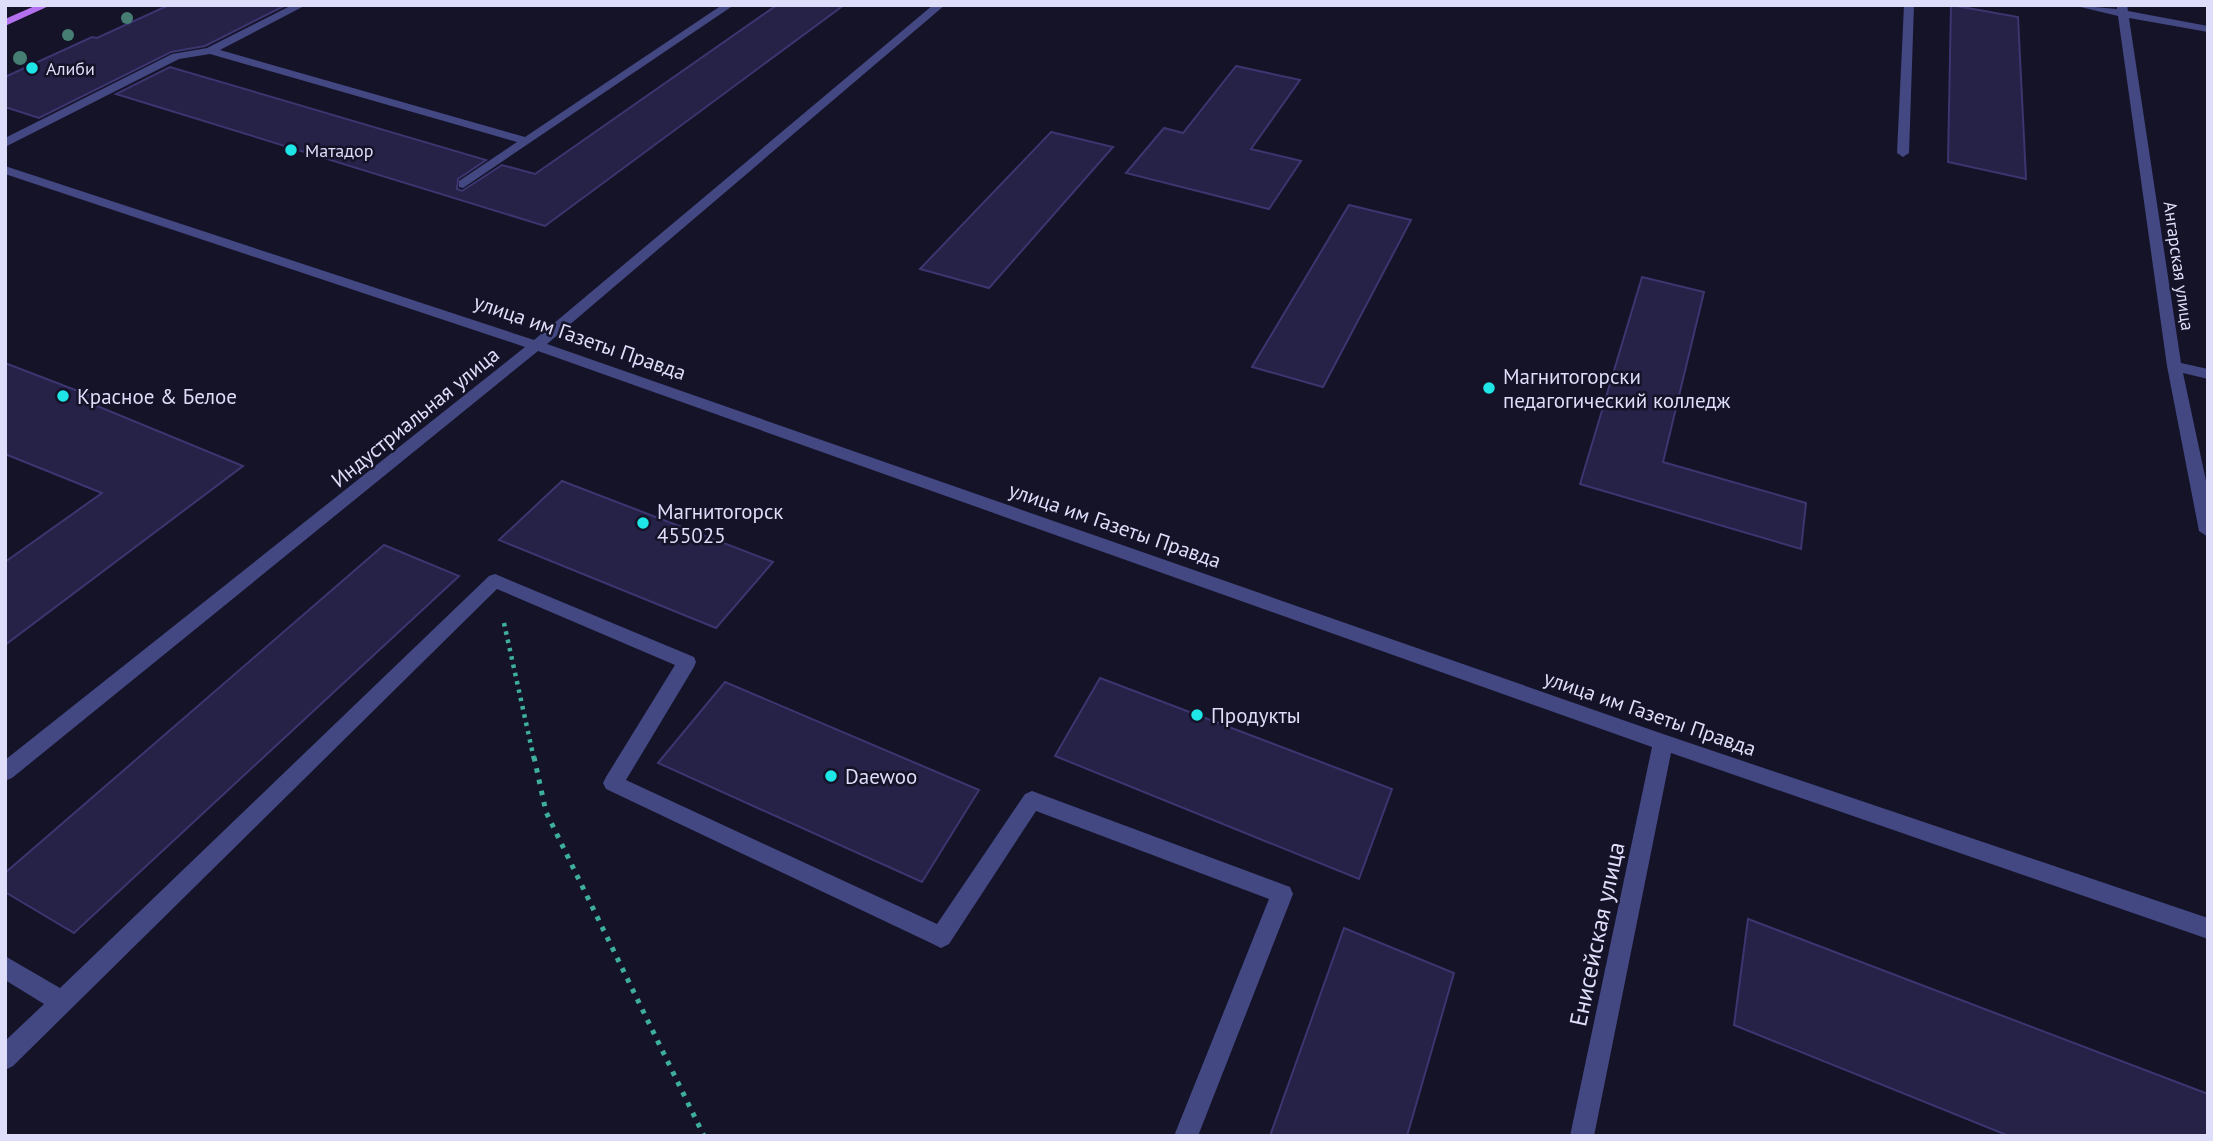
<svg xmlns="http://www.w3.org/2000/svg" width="2213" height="1141" font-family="'PT Sans',sans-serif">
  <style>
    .building { fill: #252147; stroke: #3c3670; stroke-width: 2 }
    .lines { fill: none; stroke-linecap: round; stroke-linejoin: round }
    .path-far1 { stroke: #3eaf9d; stroke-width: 4.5; stroke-dasharray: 3.5 5; stroke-linecap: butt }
    .path { stroke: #3eaf9d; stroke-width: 5; stroke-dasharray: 4.5 7; stroke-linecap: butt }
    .minor { fill: #434782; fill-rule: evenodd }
    .major { fill: #b471ef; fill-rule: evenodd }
    .tree { fill: #477e74 }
    .poi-dot { fill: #1fe6e6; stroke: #151328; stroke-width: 2.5 }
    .labels { text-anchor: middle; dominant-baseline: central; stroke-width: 5; stroke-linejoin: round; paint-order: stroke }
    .far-poi-label { font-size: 18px; fill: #dedefb; stroke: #151328; text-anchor: start }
    .far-street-label { font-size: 18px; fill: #dedefb; stroke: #151328 }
    .street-label { font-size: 21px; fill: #dedefb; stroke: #151328 }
    .poi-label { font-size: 21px; fill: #dedefb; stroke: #151328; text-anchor: start }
    .near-street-label { font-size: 24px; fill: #dedefb; stroke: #151328 }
  </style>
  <rect width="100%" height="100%" fill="#151328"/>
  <g class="building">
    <path d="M169 5H286L205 46 171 52 39 118 5 107V77L92 37 97 38Z"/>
    <path d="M777 5H844L545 226 116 94 170 67 486 160 458 179 457 189 462 191 502 165 535 174Z"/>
    <path d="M1951 5 2018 17 2026 179 1948 162Z"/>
    <path d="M1236 66 1300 80 1251 149 1301 161 1269 209 1126 173 1164 128 1183 133Z"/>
    <path d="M1051 132 1113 147 989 288 920 269Z"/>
    <path d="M1349 205 1411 220 1323 387 1252 367Z"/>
    <path d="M1642 277 1704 292 1663 462 1806 503 1801 549 1580 484Z"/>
    <path d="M5 363 104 401 97 406 243 466 5 645V562L102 493 5 454Z"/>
    <path d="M562 481 773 562 716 628 499 540Z"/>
    <path d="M384 545 459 576 74 933 5 892V873Z"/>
    <path d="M1100 678 1392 789 1359 879 1055 756Z"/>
    <path d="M725 682 979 790 922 882 658 763Z"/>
    <path d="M1748 919 2208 1094V1136H2009L1734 1025Z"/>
    <path d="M1344 928 1454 973 1407 1136H1270Z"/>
  </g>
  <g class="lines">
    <path class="path-far1" d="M504 623 534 759"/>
    <path class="path" d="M534 757 546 812 704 1136"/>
    <g class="minor">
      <path d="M292 5H306L220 50 525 137 722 5H734L463 188 459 187V181L517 142 210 54 179 59 5 147V138L172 54 207 48Z"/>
      <path d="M933 5H945L547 344 1663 734 2208 918V939L1671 753 1594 1136H1570L1652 747 538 351 12 778 5 781V760L525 347 5 174V166L534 340Z"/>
      <path d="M1904 5H1914L1909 153 1903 157 1897 153Z"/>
      <path d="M2072 5 2117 9V5H2127L2128 11 2208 26V32L2129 18 2181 363 2208 369V379L2183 373 2208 490V537L2199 531 2167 366 2118 16Z"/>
      <path d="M495 574 694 657 696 662 694 667 626 780 937 924 1025 794 1032 791 1290 887 1293 894 1198 1136H1174L1269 899 1036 811 949 944 941 948 933 944 606 789 603 783 606 777 675 665 497 589 13 1066 5 1070V1041L44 1004 5 980V956L60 988 489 576Z"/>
    </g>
    <path class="major" d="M37 5H51L5 26V19Z"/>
  </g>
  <g class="tree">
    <circle cx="127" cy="18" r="6"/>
    <circle cx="68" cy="35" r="6"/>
    <circle cx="20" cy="58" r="7"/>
  </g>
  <g class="poi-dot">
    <circle cx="32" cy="68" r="7"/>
    <circle cx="291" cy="150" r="7"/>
    <circle cx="1489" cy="388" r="7"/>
    <circle cx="63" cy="396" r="7"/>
    <circle cx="643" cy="523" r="7"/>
    <circle cx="1197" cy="715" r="7"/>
    <circle cx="831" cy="776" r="7"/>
  </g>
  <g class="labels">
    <g class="far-poi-label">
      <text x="46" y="68">Алиби</text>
      <text x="305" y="150">Матадор</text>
    </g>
    <g class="far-street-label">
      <text transform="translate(2179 266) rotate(82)">Ангарская улица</text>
    </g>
    <g class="street-label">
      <text transform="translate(580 337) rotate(19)">улица им Газеты Правда</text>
      <text transform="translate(415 417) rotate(-39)">Индустриальная улица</text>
      <text transform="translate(1115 525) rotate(19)">улица им Газеты Правда</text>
      <text transform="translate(1650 713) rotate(19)">улица им Газеты Правда</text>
    </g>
    <g class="poi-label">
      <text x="1503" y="376">Магнитогорски<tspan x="1503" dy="24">педагогический колледж</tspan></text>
      <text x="77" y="396">Красное &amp; Белое</text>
      <text x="657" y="511">Магнитогорск<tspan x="657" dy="24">455025</tspan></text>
      <text x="1211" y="715">Продукты</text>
      <text x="845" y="776">Daewoo</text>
    </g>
    <g class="near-street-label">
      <text transform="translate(1597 934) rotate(-78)">Енисейская улица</text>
    </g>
  </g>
  <rect width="2213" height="1141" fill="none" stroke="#dedefb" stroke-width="14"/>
</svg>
